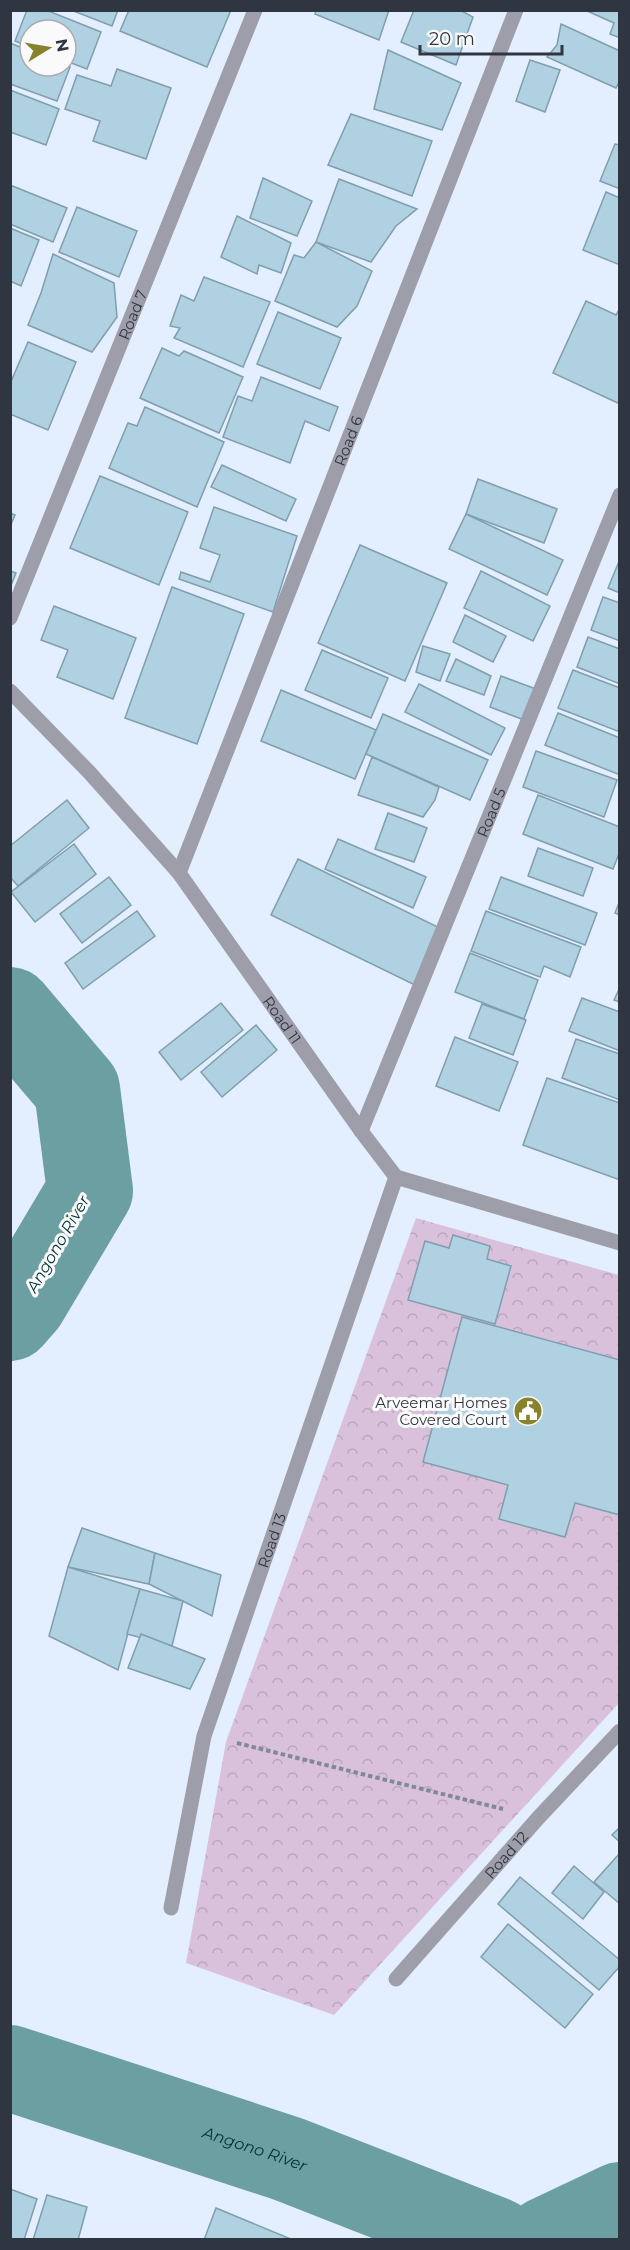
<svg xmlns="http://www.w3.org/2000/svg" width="630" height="2250" font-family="Montserrat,sans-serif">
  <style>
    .forest { fill: url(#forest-crowns) }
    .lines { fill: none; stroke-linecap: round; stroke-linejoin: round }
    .river { stroke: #6c9fa1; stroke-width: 86 }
    .building { fill: #b0d1e1; stroke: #7f9eae; stroke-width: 1.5 }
    .path { stroke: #818997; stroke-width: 4; stroke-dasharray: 4.5 3; stroke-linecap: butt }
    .street { stroke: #9e9daa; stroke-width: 15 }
    .labels { text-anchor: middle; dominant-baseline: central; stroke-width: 6; stroke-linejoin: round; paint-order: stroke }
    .street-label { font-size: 15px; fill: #303641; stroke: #fafafa }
    .poi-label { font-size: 15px; fill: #303641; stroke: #fafafa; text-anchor: end }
    .water-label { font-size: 16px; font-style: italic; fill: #003133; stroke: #fafafa }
  </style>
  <defs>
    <pattern id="forest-crowns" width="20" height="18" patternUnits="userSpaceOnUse" patternTransform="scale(1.5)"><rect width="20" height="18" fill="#d9c1dc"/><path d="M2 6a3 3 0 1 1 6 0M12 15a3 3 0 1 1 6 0" fill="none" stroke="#bba6be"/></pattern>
  </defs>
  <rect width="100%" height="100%" fill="#e3eeff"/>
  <path class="forest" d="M416 1218 619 1275V1703L334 2015 186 1963 226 1742Z"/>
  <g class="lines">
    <g class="river">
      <path d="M10 1010 77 1089 90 1191 24 1302 10 1318"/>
      <path id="s1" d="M10 2068 288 2159 495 2240"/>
      <path d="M546 2240 620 2205"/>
    </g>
  </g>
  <g class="building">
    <path d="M27 10H46L101 32 87 69 66 61V30H30V47L15 41Z"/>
    <path d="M71 10H118L112 26Z"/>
    <path d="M129 10H231L207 67 120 31Z"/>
    <path d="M316 10H389L379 40 315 14Z"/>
    <path d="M414 10H460L473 17 456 65 401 42Z"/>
    <path d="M585 10H620V38L610 34 614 23Z"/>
    <path d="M561 24 620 51V80L616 88 547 57 557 45Z"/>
    <path d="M10 43 30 51V66L70 67 57 101 10 84Z"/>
    <path d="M388 50 461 83 442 130 374 109Z"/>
    <path d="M530 60 560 70 545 112 516 101Z"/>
    <path d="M117 69 171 88 146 159 93 141 100 121 65 109 77 75 111 86Z"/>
    <path d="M10 90 59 109 46 145 10 132Z"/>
    <path d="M351 114 432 141 412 196 328 165Z"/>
    <path d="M615 144 620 145V189L600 181Z"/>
    <path d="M263 178 312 201 297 236 250 218Z"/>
    <path d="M339 179 417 209 396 226 371 262 316 242Z"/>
    <path d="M10 185 67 208 53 242 10 224Z"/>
    <path d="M606 192 620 198V265L583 250Z"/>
    <path d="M77 207 137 231 119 277 59 252Z"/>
    <path d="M237 216 291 243 281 273 259 265 257 274 221 257Z"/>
    <path d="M10 228 39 240 21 286 10 281Z"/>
    <path d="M316 242 372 271 357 306 337 327 275 301 294 255 304 258Z"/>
    <path d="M53 254 114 283 117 317 92 352 28 325 41 293Z"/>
    <path d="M204 277 270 302 243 367 174 338 180 328 170 326 181 295 194 301Z"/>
    <path d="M586 301 616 315 620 308V404L553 373Z"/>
    <path d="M278 312 341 338 320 389 257 364Z"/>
    <path d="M28 342 76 362 48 430 10 414V384Z"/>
    <path d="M162 348 179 356 184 351 243 377 219 433 140 398Z"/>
    <path d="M261 377 338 407 329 431 305 421 290 463 223 437 238 396 252 401Z"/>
    <path d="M145 407 224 442 197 507 109 468 128 423 137 426Z"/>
    <path d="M222 465 296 499 286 521 211 487Z"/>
    <path d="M100 476 188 512 159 585 70 548Z"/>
    <path d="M478 479 557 509 544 543 466 514Z"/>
    <path d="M214 507 297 536 273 612 179 579 181 572 210 582 220 555 200 548Z"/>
    <path d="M10 513 15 515 10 527Z"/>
    <path d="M466 514 563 560 547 595 449 549Z"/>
    <path d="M360 545 447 583 405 681 318 643Z"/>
    <path d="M620 559V593L608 588Z"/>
    <path d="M10 571 16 573 10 588Z"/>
    <path d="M481 571 550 606 533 641 464 608Z"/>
    <path d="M172 587 244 614 197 744 125 718Z"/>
    <path d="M603 597 620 603V641L591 630Z"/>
    <path d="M54 606 136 638 113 699 57 677 68 650 41 640Z"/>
    <path d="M465 615 506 636 493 662 453 642Z"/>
    <path d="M588 637 620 649V684L577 667Z"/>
    <path d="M423 646 450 654 440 681 416 672Z"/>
    <path d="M322 650 388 678 371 718 305 690Z"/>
    <path d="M456 659 491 676 484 695 446 681Z"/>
    <path d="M573 670 620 688V732L558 708Z"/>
    <path d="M501 676 536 689 524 720 490 707Z"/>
    <path d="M419 684 505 728 491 755 405 712Z"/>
    <path d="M281 690 376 730 355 779 261 741Z"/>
    <path d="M558 713 620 738V775L545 745Z"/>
    <path d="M383 714 488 760 470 800 366 754Z"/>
    <path d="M536 751 617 780 604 817 523 787Z"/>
    <path d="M372 757 439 787 435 800 423 817 358 795Z"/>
    <path d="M538 795 620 827V851L613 869 523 834Z"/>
    <path d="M67 800 89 828 18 886 10 877V846Z"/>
    <path d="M388 813 427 828 414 862 375 849Z"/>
    <path d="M338 839 426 877 413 908 325 869Z"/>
    <path d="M74 844 96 874 35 922 11 892Z"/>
    <path d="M538 848 593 868 583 896 528 876Z"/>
    <path d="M298 859 444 930 417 986 271 915Z"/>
    <path d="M109 877 131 905 82 943 60 914Z"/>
    <path d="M501 877 597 913 585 945 489 909Z"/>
    <path d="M620 900V915L615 913Z"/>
    <path d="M137 911 155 936 83 989 65 963Z"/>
    <path d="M486 911 581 947 570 977 544 966 540 977 471 951Z"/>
    <path d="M470 953 538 980 524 1019 455 992Z"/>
    <path d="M620 987V1002L614 1000Z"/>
    <path d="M582 998 620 1012V1051L569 1031Z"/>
    <path d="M221 1003 243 1030 181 1080 159 1052Z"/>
    <path d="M482 1004 526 1020 513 1055 469 1038Z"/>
    <path d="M256 1025 277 1050 222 1097 201 1072Z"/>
    <path d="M455 1037 518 1062 499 1111 436 1086Z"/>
    <path d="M576 1039 620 1054V1100L562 1078Z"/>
    <path d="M547 1078 620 1103V1180L523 1145Z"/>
    <path d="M453 1235 490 1246 487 1259 511 1266 495 1324 408 1300 425 1241 449 1248Z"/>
    <path d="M462 1317 620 1360V1515L575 1503 565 1537 499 1519 508 1485 423 1462Z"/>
    <path d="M82 1528 155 1553 149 1584 68 1567Z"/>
    <path d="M155 1553 221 1575 212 1616 149 1584Z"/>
    <path d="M68 1567 140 1589 118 1670 49 1636Z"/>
    <path d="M140 1589 183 1601 172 1646 127 1634Z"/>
    <path d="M141 1634 205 1659 190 1689 128 1668Z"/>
    <path d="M620 1827V1842L612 1835Z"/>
    <path d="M620 1853V1904L594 1882Z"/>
    <path d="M574 1866 604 1892 583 1919 552 1893Z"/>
    <path d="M520 1877 620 1960V1966L599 1990 498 1904Z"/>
    <path d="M508 1924 593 1994 565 2028 481 1957Z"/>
    <path d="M10 2189 37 2199 24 2240H10Z"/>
    <path d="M47 2195 87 2207 78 2240H33Z"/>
    <path d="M216 2208 293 2240H204Z"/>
  </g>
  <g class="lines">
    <path class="path" d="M237 1743 503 1809"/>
    <g class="street">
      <path id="s2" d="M10 618 255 10"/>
      <path id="s3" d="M10 691 89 772 179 873 361 1131 396 1177 620 1243"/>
      <path id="s4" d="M179 873 516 10"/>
      <path id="s5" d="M361 1131 620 495"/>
      <path id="s6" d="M171 1908 204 1736 396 1177"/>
      <path id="s7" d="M396 1979 539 1817 620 1731"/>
    </g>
  </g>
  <defs>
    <g id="civic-disc" transform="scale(1.5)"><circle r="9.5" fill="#86832c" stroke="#fafafa"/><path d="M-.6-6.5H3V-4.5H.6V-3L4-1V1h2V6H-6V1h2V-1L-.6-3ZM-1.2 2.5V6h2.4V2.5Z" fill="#fff"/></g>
  </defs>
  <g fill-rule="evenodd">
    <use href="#civic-disc" x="528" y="1411"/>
  </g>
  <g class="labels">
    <g class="street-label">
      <text stroke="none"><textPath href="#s2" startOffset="327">Road 7</textPath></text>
      <text stroke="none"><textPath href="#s4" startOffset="464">Road 6</textPath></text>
      <text stroke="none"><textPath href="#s5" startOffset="344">Road 5</textPath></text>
      <text stroke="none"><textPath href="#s3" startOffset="428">Road 11</textPath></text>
      <text stroke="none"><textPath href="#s6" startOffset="382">Road 13</textPath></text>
      <text stroke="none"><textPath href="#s7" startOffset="166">Road 12</textPath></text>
    </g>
    <g class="poi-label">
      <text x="507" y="1402">Arveemar Homes<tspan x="507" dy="17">Covered Court</tspan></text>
    </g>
    <g class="water-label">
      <text transform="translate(58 1244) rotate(-60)">Angono River</text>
      <text stroke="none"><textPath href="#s1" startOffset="258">Angono River</textPath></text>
    </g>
  </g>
  <rect width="630" height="2250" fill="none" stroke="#303641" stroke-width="24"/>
  <g transform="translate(48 48) rotate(79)"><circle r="28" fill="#fafafa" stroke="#a9acb0" stroke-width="1.5"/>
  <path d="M0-4.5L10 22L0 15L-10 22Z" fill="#86832c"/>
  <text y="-9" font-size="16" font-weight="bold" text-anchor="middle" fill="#303641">N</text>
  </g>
  <path d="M420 45v9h142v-9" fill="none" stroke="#303641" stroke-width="3"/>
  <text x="429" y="45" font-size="18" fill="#303641" stroke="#fafafa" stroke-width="4.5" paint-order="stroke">20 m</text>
</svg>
